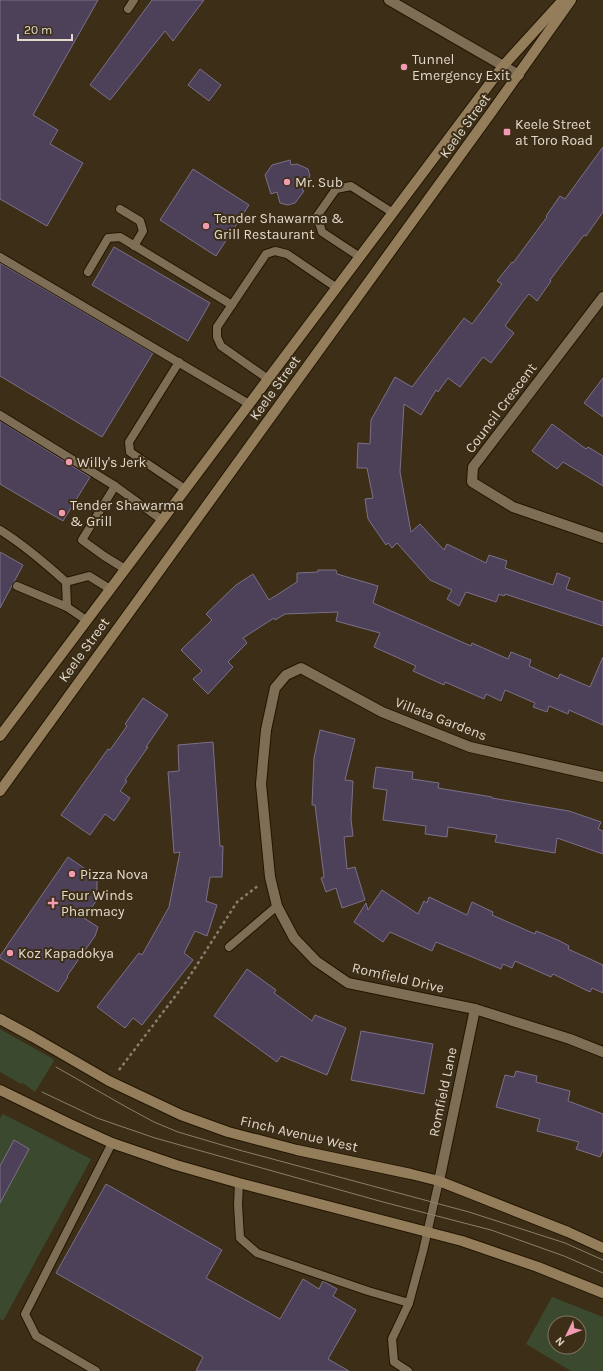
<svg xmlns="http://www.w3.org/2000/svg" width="603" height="1371" font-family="Karla,sans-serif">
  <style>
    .green { fill: #3b4a2e; fill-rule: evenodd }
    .building { fill: #4d4159; stroke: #7c708a }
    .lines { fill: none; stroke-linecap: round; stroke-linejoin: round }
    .service-casing { stroke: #231601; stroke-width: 10 }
    .minor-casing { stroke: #231601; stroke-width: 12 }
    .secondary-casing { stroke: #231601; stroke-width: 12 }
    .path { stroke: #8a7f6c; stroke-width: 2.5; stroke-dasharray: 3 3; stroke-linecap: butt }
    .service { stroke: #7e6e55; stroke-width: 8 }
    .minor { stroke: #7e6e55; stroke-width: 10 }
    .secondary { stroke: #947d5a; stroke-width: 10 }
    .tram { stroke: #8b7f6d; stroke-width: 1 }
    .poi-dot { fill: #f19ab2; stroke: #3c2e17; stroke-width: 1.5 }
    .labels { text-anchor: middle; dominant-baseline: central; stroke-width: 4; stroke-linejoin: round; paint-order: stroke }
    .poi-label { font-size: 14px; fill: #e2d9cb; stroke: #3c2e17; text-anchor: start }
    .street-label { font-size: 14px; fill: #e2d9cb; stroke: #3c2e17 }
  </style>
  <rect width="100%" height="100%" fill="#3c2e17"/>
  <g class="green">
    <path d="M0 1029 53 1059 54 1061 35 1092 23 1083 21 1084 0 1072Z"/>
    <path d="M3 1114 91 1159 3 1321 0 1319V1118Z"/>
    <path d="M552 1297 603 1317V1371H571L526 1344ZM555 1323H579V1347H555Z"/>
  </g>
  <g class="building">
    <path d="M0 0H98L33 115 58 130 50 144 83 163 47 226 0 199Z"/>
    <path d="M152 0H204L173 41 165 31 110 100 90 85Z"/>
    <path d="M200 69 221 85 209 101 188 85Z"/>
    <path d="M603 147V212L586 236 584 235 550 280 551 281 537 301 529 294 523 301 505 326 514 333 491 363 483 357 460 387 448 378 438 392 436 390 421 415 404 404 400 472 411 532 420 524 444 550 447 544 486 563 489 555 507 561 505 568 553 585 557 573 570 578 566 589 603 602V626L505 594 504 596 499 594 496 602 466 592 459 606 447 599 452 590 430 580 397 543 392 548 388 543 386 545 368 519 365 499 373 498 367 468H357L358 443 370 444 371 420 395 377 412 387 464 318 472 324 502 284 497 281 512 262 513 263 547 217 546 216 560 196 565 199Z"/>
    <path d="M290 160 291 165 297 164 308 169 310 176 302 190 304 191 295 203 288 205 280 203 277 192 271 194 265 175 272 165Z"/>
    <path d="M193 169 249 205 216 256 160 220Z"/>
    <path d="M114 247 210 303 188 341 92 285Z"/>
    <path d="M0 263 153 353 102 437 0 376Z"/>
    <path d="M603 378V417L584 403Z"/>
    <path d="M0 421 90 477 63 521 0 484Z"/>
    <path d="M552 424 586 449 588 447 603 456V486L563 462 557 469 532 451Z"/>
    <path d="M0 552 23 565 0 608Z"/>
    <path d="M318 570H336L337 574 378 586 373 603 471 646 472 643 508 659 511 652 531 660 529 666 558 679 560 674 590 687 603 657V725L569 710 568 714 549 706 547 712 533 707 535 703 505 690 501 701 486 694 484 699 445 682 444 685 413 671 416 666 374 647 380 633 336 621 338 612 285 614 275 620 274 618 243 638 247 643 228 662 233 667 208 694 193 679 202 671 181 650 212 620 206 614 236 585 253 574 269 600 297 582V573L318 572Z"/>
    <path d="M143 698 168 715 146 747H148L125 780 127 781 120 791 130 798 114 821 105 814 90 835 61 815 108 749 110 750 127 726 125 724Z"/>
    <path d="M320 730 355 739 345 780 353 781 351 819 353 836 344 837 347 869 355 867 365 900 342 908 336 888 326 892 321 878 324 877 315 805H312L314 758Z"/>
    <path d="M213 742 220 846H223L222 877H210L206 901 217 905 207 936 195 931 184 953 193 960 142 1025 133 1018 125 1028 97 1007 139 953 142 955 169 907 180 852 174 853 168 772 179 771 178 745Z"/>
    <path d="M376 767 413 772 412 779 439 783 438 788 492 797V798L569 811 601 822 598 829 603 831V854L557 838 555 853 495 842 497 835 448 827 447 837 425 834 426 826 383 820 387 790 373 788Z"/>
    <path d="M68 857 97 877V900L84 918 98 927 95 936 67 976 68 977 58 992 0 958V956Z"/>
    <path d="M382 890 418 914 424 901 427 903 429 897 467 915 472 902 493 912 492 915 535 934 536 931 560 941 569 946 568 949 603 965V993L592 988 590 992 553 974 551 977 515 961 512 968 503 964 501 969 436 942 432 951 390 932 383 942 354 922 366 903 368 910Z"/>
    <path d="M247 969 276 990 274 993 312 1021 315 1015 346 1028 327 1075 281 1056 277 1062 214 1016Z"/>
    <path d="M361 1031 433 1044 424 1094 351 1080Z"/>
    <path d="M516 1071 537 1076 536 1082 570 1091 568 1101 603 1114V1150L600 1157 576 1149 579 1142 537 1131 540 1119 496 1107 505 1075 514 1077Z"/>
    <path d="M14 1140 29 1149 0 1203V1166Z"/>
    <path d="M106 1184 222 1250 206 1278 280 1319 303 1279 319 1289 323 1281 337 1289 333 1296 356 1310 328 1359 349 1371H196L203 1357 56 1273Z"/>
  </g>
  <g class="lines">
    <g class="service-casing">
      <g id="service">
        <path d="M128 9 134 0"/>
        <path d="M120 209 140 221 143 231 134 246"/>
        <path d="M0 257 249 404"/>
        <path d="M360 257 322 232 317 216 336 189 351 186 393 213"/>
        <path d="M88 272 108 238 120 237 232 305"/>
        <path d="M179 362 129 442 130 452 185 489"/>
        <path d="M268 379 221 346 217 337V327L266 254 275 251 287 254 337 288"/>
        <path d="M0 415 115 486"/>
        <path d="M0 530C24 545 45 563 66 582"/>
        <path d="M125 569 104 556 82 540 115 486 162 520"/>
        <path d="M17 586 67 607"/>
        <path d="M86 620 67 607 66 582 89 576 110 589"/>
        <path d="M229 947 277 906"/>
        <path d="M239 1183 238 1205 240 1238 257 1253 368 1291 409 1303 423 1251 439 1181"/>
        <path d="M96 1371 36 1336 25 1314 112 1143"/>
        <path d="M408 1371 394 1362 392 1339 409 1303"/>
      </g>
    </g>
    <g class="minor-casing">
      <g id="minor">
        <path d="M389 0 519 75"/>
        <path d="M603 297 473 467 472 482 513 507 603 538"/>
        <path d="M603 777 470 747 382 712 301 668 286 675 275 688 266 730 261 784 270 877 277 906 294 938 316 961 348 983 475 1009 570 1039 603 1052"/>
        <path d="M439 1181 475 1009"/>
      </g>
    </g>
    <g class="secondary-casing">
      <g id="secondary">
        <path d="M0 736 503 66 563 0"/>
        <path d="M0 791 493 110 571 0"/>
        <path d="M0 1019 33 1037 109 1081 181 1115 228 1132 297 1150 411 1174 439 1181 568 1232 603 1248"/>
        <path d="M0 1090 70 1124 112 1143 176 1165 239 1183 462 1241 538 1267 603 1293"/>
      </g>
    </g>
    <path class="path" d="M119 1070 186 982 237 902 259 885"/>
    <use href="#service" class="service"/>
    <use href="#minor" class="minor"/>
    <use href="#secondary" class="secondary"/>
    <g class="tram">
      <path d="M56 1067 128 1108 154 1122 178 1132 239 1150 469 1212 565 1243 603 1260"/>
      <path d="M42 1092 97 1118 155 1138 383 1202 491 1230 564 1256 603 1273"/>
    </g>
  </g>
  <g class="poi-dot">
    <circle cx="404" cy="67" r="4"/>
    <rect x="503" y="128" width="8" height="8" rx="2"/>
    <circle cx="287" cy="182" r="4"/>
    <circle cx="206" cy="226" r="4"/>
    <circle cx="69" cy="462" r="4"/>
    <circle cx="62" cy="513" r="4"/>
    <circle cx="72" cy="874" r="4"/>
    <path d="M51 897h4v4h4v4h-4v4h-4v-4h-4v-4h4z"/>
    <circle cx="10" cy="953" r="4"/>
  </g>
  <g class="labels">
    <g class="poi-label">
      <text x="412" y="59">Tunnel<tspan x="412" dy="16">Emergency Exit</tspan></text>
      <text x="515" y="124">Keele Street<tspan x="515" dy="16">at Toro Road</tspan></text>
      <text x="295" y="182">Mr. Sub</text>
      <text x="214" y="218">Tender Shawarma &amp;<tspan x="214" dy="16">Grill Restaurant</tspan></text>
      <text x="77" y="462">Willy's Jerk</text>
      <text x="70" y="505">Tender Shawarma<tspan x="70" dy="16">&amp; Grill</tspan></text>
      <text x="80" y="874">Pizza Nova</text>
      <text x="61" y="895">Four Winds<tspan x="61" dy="16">Pharmacy</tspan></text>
      <text x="18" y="953">Koz Kapadokya</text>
    </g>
    <g class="street-label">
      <text transform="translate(465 126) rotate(-54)">Keele Street</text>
      <text transform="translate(275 388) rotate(-54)">Keele Street</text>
      <text transform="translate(501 408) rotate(-53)">Council Crescent</text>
      <text transform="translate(84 650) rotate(-54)">Keele Street</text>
      <text transform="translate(441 719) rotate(21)">Villata Gardens</text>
      <text transform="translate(398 978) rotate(13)">Romfield Drive</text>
      <text transform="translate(443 1092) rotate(-78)">Romfield Lane</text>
      <text transform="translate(299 1134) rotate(13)">Finch Avenue West</text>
    </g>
  </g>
  <g transform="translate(567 1335) rotate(227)"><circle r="19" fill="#3c2e17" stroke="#7e725f"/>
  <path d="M0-3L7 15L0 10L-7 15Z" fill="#f19ab2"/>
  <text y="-6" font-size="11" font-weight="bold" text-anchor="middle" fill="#e2d9cb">N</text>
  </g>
  <path d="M18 34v6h54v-6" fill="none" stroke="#e2d9cb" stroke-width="2"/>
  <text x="24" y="34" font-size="12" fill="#e2d9cb" stroke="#3c2e17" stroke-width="3" paint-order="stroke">20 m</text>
</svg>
